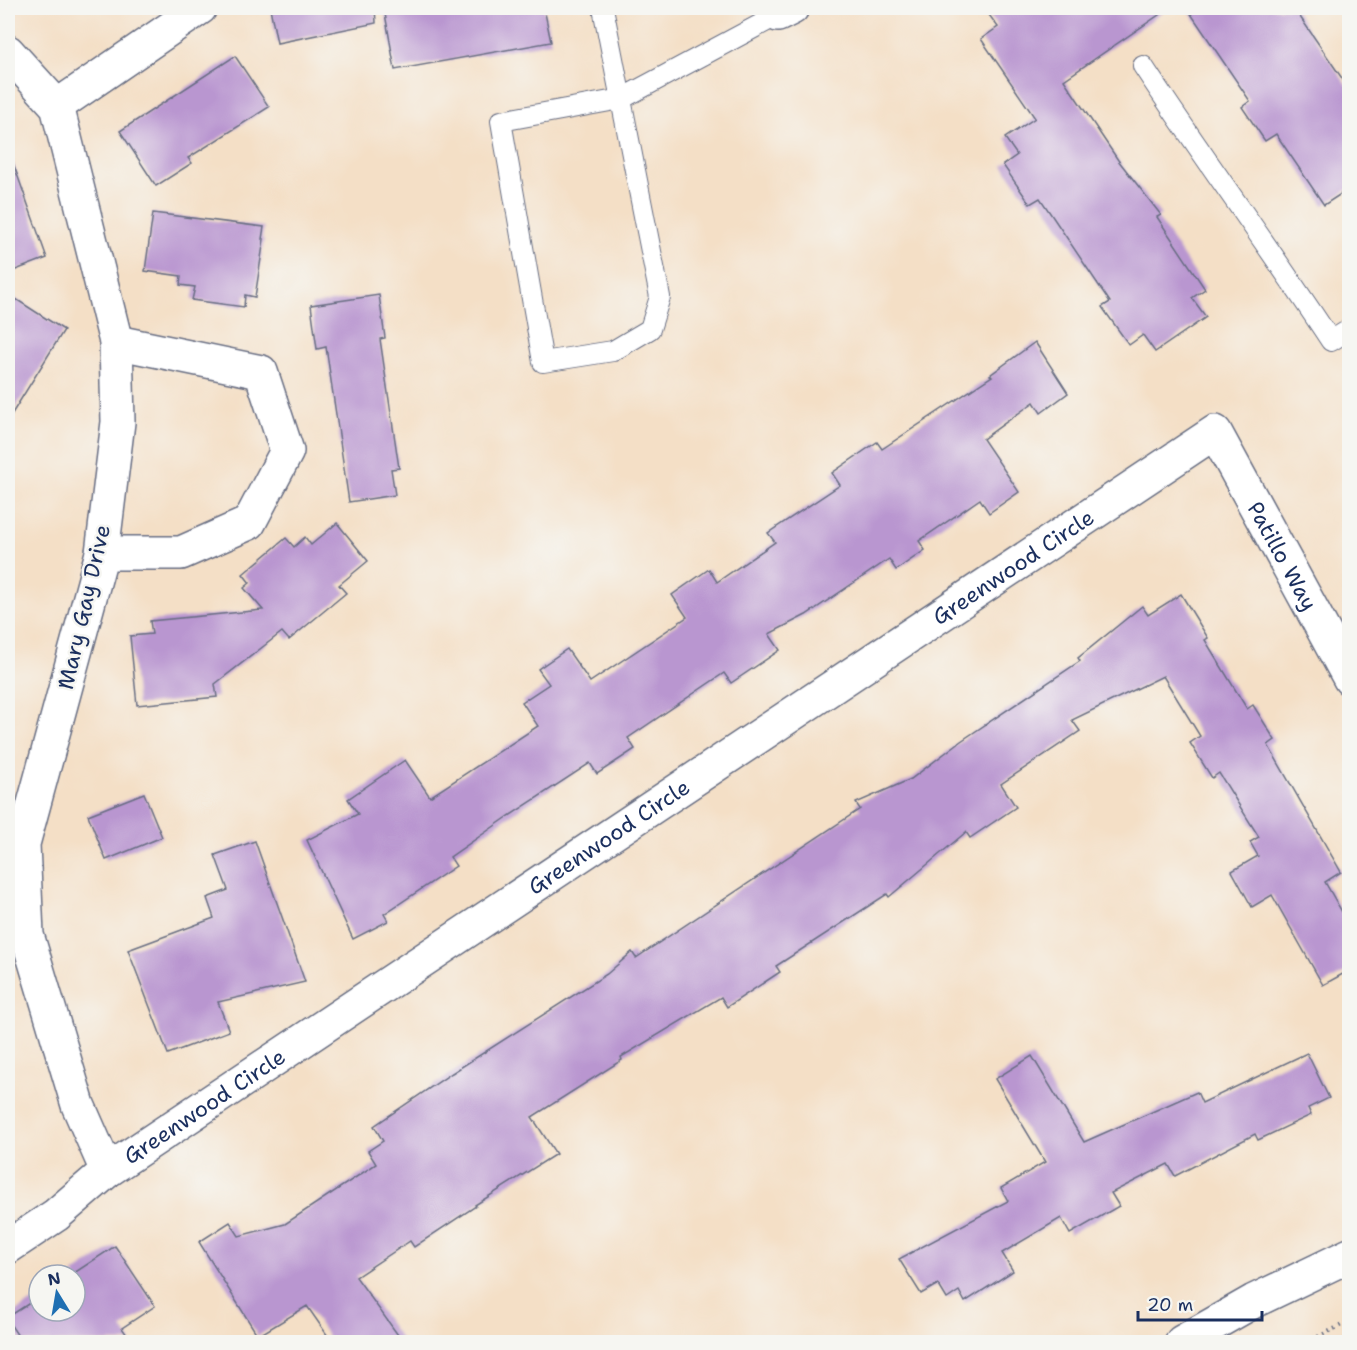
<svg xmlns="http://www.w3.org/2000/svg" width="1357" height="1350" font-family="'Shantell Sans',sans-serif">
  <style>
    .building { fill: #b996d0 }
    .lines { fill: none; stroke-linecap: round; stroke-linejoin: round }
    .service-casing { stroke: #676d82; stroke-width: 22 }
    .minor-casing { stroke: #676d82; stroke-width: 36 }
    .secondary-casing { stroke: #676d82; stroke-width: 36 }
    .path { stroke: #676d82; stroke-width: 4; stroke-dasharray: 1.5 4.5; stroke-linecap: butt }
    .service { stroke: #fff; stroke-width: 20 }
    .minor { stroke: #fff; stroke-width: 33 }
    .secondary { stroke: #fff; stroke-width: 33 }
    .labels { text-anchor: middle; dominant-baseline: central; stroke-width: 5; stroke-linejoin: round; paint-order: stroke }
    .street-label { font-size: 22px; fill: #1b2f5e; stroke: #f6f6f2 }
  </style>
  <rect width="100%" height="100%" fill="#f6f6f2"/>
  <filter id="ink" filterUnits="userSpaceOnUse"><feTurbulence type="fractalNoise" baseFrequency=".0167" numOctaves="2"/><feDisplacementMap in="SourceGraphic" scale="12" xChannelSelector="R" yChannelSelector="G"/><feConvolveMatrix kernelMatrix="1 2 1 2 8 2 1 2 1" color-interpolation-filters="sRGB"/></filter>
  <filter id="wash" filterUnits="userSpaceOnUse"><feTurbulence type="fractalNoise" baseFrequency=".008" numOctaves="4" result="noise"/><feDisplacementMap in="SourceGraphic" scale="24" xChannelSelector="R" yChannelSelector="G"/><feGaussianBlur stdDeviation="1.35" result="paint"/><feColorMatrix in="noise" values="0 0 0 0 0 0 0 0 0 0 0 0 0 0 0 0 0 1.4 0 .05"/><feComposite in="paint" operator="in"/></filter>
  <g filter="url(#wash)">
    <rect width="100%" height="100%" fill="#f4dfc6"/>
    <g id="blocks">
      <g class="building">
        <path d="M270 8H375L376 23 277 43Z"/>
        <path d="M384 8H544L551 42 395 70Z"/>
        <path d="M984 8H1169L1064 80 1118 160 1161 215 1157 217 1205 289 1192 298 1206 317 1155 352 1143 335 1129 345 1102 307 1110 302 1040 198 1030 204 1003 165 1017 155 1005 138 1035 118 981 39 998 27Z"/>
        <path d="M1187 8H1294L1350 90V188L1324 205 1276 134 1265 141 1242 107 1250 101Z"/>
        <path d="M235 56 269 107 188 158 192 163 156 186 120 131Z"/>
        <path d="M8 160H12L47 258 8 273Z"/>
        <path d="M153 213 264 227 262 239H264L255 297 245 295 244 307 192 300 195 287 180 285 181 276 145 271Z"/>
        <path d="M8 294 64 330 8 420Z"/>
        <path d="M379 295 385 338 380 339 399 468 391 469 395 495 349 502 326 347 317 349 311 305Z"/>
        <path d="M1035 342 1068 393 1041 413 1034 402 983 439 1019 492 989 513 980 499 919 541 925 550 896 570 889 559 806 615 769 634 780 650 731 683 724 673 628 738 635 749 597 774 590 763 509 816 450 857 456 866 384 914 388 921 353 939 307 840 358 814 348 799 405 760 430 797 538 726 522 702 549 684 538 669 567 649 590 682 687 617 672 595 709 569 717 582 775 542 768 533 840 485 832 473 877 442 882 449 992 376 990 375Z"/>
        <path d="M337 523 368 561 339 585 346 593 289 640 282 632 215 684 217 697 137 705 130 636 152 634 150 621 263 610 244 588 250 583 243 574 286 538 294 547 305 537 311 545Z"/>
        <path d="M1181 594 1208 638 1205 640 1247 709 1253 705 1275 740 1268 745 1341 872 1325 882 1350 926V970L1323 985 1272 895 1252 907 1232 871 1258 856 1250 842 1259 837 1219 773 1212 778 1190 743 1200 736 1163 676 1072 720 1080 731 1001 784 1016 807 970 838 966 832 889 897 887 894 776 966 780 972 727 1007 721 997 621 1057 622 1060 532 1117 556 1154 475 1205 476 1206 414 1247 410 1241 356 1277 403 1342H332L307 1306 258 1336 199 1242 230 1222 239 1236 285 1224 376 1164 368 1151 383 1141 374 1126 452 1073 607 974 632 952 636 958 860 809 856 803 911 779 961 741 1080 661 1078 658 1142 606 1148 615Z"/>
        <path d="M144 793 162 837 106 860 88 815Z"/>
        <path d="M255 841 305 982 218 1002 229 1031 168 1054 128 950 214 918 207 898 228 890 215 855Z"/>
        <path d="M1307 1053 1329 1098 1308 1108 1311 1115 1258 1140 1255 1134 1175 1176 1168 1164 1111 1193 1119 1206 1070 1234 1061 1218 1002 1253 1013 1271 965 1302 959 1291 947 1299 938 1284 921 1294 899 1259 1008 1201 1001 1188 1045 1162 995 1079 1032 1056 1084 1142 1197 1092 1202 1103Z"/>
        <path d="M115 1246 155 1306 122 1328 132 1342H22L8 1321V1317L39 1297V1311H75V1275H71Z"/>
      </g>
    </g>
  </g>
  <g filter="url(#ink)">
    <use href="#blocks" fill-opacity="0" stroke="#676d82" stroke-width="1.5"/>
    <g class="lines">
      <g class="service-casing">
        <g id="service">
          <path d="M603 8 660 297 650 329 613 351 543 362 501 121 621 99 778 15"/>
          <path d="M1143 66C1204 159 1270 248 1331 341L1350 329"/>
        </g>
      </g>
      <g class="minor-casing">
        <g id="minor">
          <path d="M778 15 792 8"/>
          <path d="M8 52 57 106 116 342 118 422 102 553 23 844 27 935 78 1105 107 1171"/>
          <path d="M57 106 200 8"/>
          <path d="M102 553H181L249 523 287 451 261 372 116 342"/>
          <path id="s1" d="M8 1247 56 1215 107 1171 1215 432 1350 679"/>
        </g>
      </g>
      <g class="secondary-casing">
        <path id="secondary" d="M1182 1342 1254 1301 1350 1255"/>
      </g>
      <g class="path">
        <path d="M1349 62H1350"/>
        <path d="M1307 1342 1350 1321"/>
      </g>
      <use href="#service" class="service"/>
      <use href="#minor" class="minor"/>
      <use href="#secondary" class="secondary"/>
    </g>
  </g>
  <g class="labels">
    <g class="street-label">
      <text stroke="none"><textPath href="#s1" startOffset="1598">Patillo Way</textPath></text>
      <text stroke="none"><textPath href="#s1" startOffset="1214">Greenwood Circle</textPath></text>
      <text transform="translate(84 607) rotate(-77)">Mary Gay Drive</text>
      <text stroke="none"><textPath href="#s1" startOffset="728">Greenwood Circle</textPath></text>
      <text stroke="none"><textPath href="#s1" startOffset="242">Greenwood Circle</textPath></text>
    </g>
  </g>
  <rect width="1357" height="1350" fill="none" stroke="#f6f6f2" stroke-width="30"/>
  <g transform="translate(57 1293) rotate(349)"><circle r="28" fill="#f6f6f2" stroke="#9ea6b7" stroke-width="1.5"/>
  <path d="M0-4.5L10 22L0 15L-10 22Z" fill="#1f6fb2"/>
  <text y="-9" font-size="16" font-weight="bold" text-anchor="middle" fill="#1b2f5e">N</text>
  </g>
  <path d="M1138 1311v9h124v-9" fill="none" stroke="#1b2f5e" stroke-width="3"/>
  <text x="1147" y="1311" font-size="18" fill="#1b2f5e" stroke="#f6f6f2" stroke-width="4.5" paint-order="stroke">20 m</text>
</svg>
